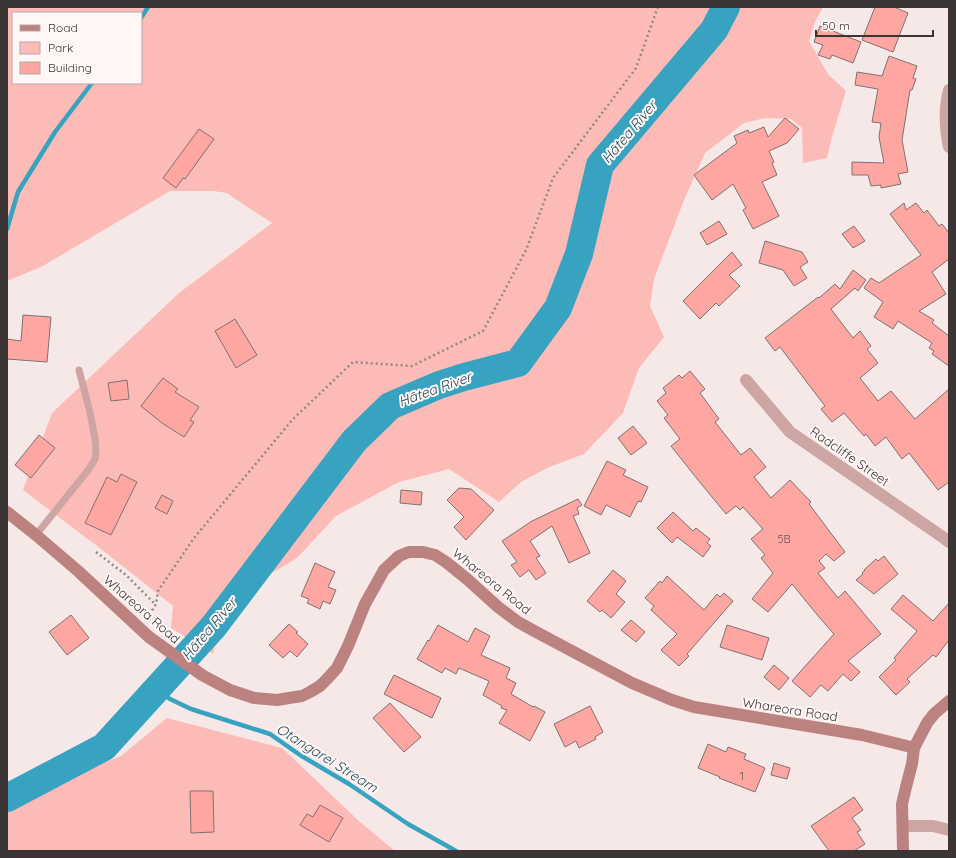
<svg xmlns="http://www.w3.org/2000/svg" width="956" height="858" font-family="Quicksand,sans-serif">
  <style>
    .green { fill: #fdbbb7; fill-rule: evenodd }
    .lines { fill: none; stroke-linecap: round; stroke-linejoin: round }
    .stream { stroke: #37a3c1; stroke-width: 4.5 }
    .river { stroke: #37a3c1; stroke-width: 28 }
    .building { fill: #fea7a2; stroke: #7e7271 }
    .path { stroke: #918887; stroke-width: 2.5; stroke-dasharray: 2 3; stroke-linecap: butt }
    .lane { stroke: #cda5a3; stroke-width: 7 }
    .street { stroke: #cda5a3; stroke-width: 12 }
    .secondary { stroke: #bb827f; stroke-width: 12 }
    .labels { text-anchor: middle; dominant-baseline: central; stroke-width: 4; stroke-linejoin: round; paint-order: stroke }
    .number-label { font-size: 11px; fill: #6c5250 }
    .street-label { font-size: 13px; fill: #3b3635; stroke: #fff7f6 }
    .water-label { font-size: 14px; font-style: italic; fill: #1d4b58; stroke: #fff7f6 }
  </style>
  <rect width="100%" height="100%" fill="#f6e8e7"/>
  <g class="green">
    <path d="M7 7H823L815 22 809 41 828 74 846 91 831 140 827 158 803 163 802 128 791 119 765 118 744 123 705 153 684 200 654 279 650 306 664 337 639 368 623 413 584 454 547 468 521 482 499 502 449 469 399 482 336 516 297 558 267 576 216 642 213 654 171 628 173 606 101 549 23 490 52 413 179 293 272 223 231 196 227 193 213 191H170L41 267 7 281ZM13 13H141V83H13Z"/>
    <path d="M167 718 282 748 360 822 395 851H7V791L45 786 121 756Z"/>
  </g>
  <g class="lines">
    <g class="stream">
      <path d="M141 18 148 7"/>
      <path d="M7 229 18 192 55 132 92 83"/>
      <path d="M157 689 170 699 191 709 270 734 300 755 349 784 408 824 456 851"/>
    </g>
    <path class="river" d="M7 798 104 747 214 626 354 441 390 406 439 385 464 377 518 363 558 308 579 254 600 165 714 30 726 7"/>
  </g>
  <g class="building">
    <path d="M875 7H894L908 13 893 52 862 40Z"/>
    <path d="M820 26 861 42 853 63 832 55 830 59 818 55 823 45 814 42Z"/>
    <path d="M889 56 917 66 913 78 916 79 912 90H910L902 140 908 172 898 174 901 184 881 188V185L871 186 868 175H852V162L884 163 879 137 881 123 872 122 878 89 855 85 857 72 882 76Z"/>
    <path d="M785 118 799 129 787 143 769 151 774 162 772 163 777 175 762 182 779 216 753 229 743 210 746 208 733 184 712 200 694 175 737 143 734 136 748 130 749 133 764 127 768 137Z"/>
    <path d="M199 129 214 139 185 179 183 178 176 188 163 178Z"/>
    <path d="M904 203 906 210 916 203 924 213 927 210 939 226 942 224 949 233V259L932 272 946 294 919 311 934 320 932 323 949 336V366L932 354 934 351 929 348 932 343 898 321 893 329 874 317 883 302 864 288 871 278 879 283 921 255 890 214Z"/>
    <path d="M719 221 727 234 707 245 700 233Z"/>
    <path d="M854 226 865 241 853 248 842 234Z"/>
    <path d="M765 241 802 252 808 262 800 267 807 278 794 286 783 270 759 263Z"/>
    <path d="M732 252 742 265 729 275 740 286 719 306 716 303 700 319 683 301Z"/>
    <path d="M853 270 866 280 858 291 855 288 831 309 853 338 860 331 871 346 867 349 878 363 860 378 878 401 891 391 915 419 949 389V482L938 490 909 453 902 459 886 437 875 446 866 434 864 436 844 413 832 422 821 409 825 406 780 347 775 351 765 338 818 297 819 298 835 284 840 289Z"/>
    <path d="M23 315 51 317 47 362 7 359V339L21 341Z"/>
    <path d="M235 319 257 355 236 368 215 331Z"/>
    <path d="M690 371 705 389 700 393 719 419 715 422 741 455 750 448 766 467 754 477 771 498 790 480 811 502 809 504 845 552 834 561 826 554 819 561 825 568 818 573 838 598 845 591 881 634 848 661 860 672 851 681 843 674 828 691 821 685 810 697 792 681 834 634 819 617 792 584 768 612 752 599 773 573 761 558 765 555 751 539 763 529 743 507 740 510 736 506 726 514 698 480 671 446 680 439 664 418 668 415 657 401 666 393 663 388 679 375 682 378Z"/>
    <path d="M163 378 178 389 175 392 199 407 190 420 194 422 184 437 162 423 141 406Z"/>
    <path d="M127 380 129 399 111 401 108 383Z"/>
    <path d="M633 426 647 443 631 455 618 438Z"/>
    <path d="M39 435 55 448 31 478 15 465Z"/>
    <path d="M607 461 626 470 623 475 648 487 641 502 638 501 630 517 606 505 601 515 584 506Z"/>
    <path d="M121 474 137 482 111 535 85 523 107 477 117 482Z"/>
    <path d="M459 488 471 489 494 510 466 540 454 527 464 517 447 500Z"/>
    <path d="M401 490 422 492 421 505 400 503Z"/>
    <path d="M162 495 173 501 167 514 155 508Z"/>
    <path d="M578 499 582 505 577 508 579 514 573 516 590 553 569 563 552 526 530 541 540 556 536 558 546 573 536 580 529 570 520 577 511 565 517 562 502 541 532 521Z"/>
    <path d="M673 512 693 531 696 528 710 539 707 543 711 546 703 557 677 537 672 543 657 528Z"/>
    <path d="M884 556 898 574 874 594 856 580 863 574 862 573 865 570H864L876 559 878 561Z"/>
    <path d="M315 563 335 572 328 587 336 590 330 604 323 601 320 609 307 603 309 599 301 596Z"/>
    <path d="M613 570 626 581 616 594 625 602 611 618 602 610 600 612 587 601Z"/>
    <path d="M667 576 704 610 717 594 720 597 724 593 733 601 687 654 689 656 679 666 661 650 677 634 651 610 654 606 645 598 660 581 662 583Z"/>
    <path d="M903 595 933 621 949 603V640L936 657 933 655 907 679 910 682 896 695 879 677 896 660 894 658 917 631 891 609Z"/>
    <path d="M71 615 89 638 67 655 49 632Z"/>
    <path d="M631 620 645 632 636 642 621 630Z"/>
    <path d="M289 624 298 632 296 633 308 644 297 657 290 651 283 658 269 645Z"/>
    <path d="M438 625 468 642 475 628 490 636 481 655 510 668 506 678 516 683 511 694 533 707 534 706 545 712 530 741 499 723 507 710 501 708 502 706 483 695 489 681 459 668 456 674 445 668 442 673 417 659 428 640 429 641Z"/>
    <path d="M727 625 769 638 762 660 720 647Z"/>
    <path d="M774 665 789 678 779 690 764 677Z"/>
    <path d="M394 675 441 698 432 718 384 694Z"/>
    <path d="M390 703 421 737 404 752 373 718Z"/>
    <path d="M590 706 603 732 595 737 596 739 579 748 576 741 565 747 554 724Z"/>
    <path d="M708 744 726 752 728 747 746 754 744 759 765 768 755 792 719 778 720 777 698 768Z"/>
    <path d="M774 763 790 768 787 779 771 775Z"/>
    <path d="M190 791H213L214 832 191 833Z"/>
    <path d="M854 797 863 810 852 818 861 830 857 832 865 844 854 851H829L811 826Z"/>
    <path d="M320 805 343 818 329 842 300 825 307 814 313 817Z"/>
  </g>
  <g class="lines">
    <g class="path">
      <path d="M96 552 126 575 155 604"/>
      <path d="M147 619 156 604 158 591 194 538 293 419 353 362 412 366 483 331 526 250 553 178 636 68 658 7"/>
    </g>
    <path class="lane" d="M36 535 89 469 95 459 96 451 95 439 90 412 79 370"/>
    <g class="street">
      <path d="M949 90C944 109 945 128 949 147"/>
      <path d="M746 380 790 432 944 538 949 542"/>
      <path d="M903 826H933L949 830"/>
    </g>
    <g class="secondary">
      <path d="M7 512 36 535 78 571 149 637 202 675 230 690 254 698 277 700 289 698 302 696 310 692 320 686 328 678 337 668 348 646 365 604 384 570 399 556 409 552H423L435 555 446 562 467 579 498 607 518 622 538 633 632 683 672 700 694 707 862 735 903 745 914 748"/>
      <path d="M903 851 902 804 906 787 912 764 914 748 927 723 934 714 949 701"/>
    </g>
  </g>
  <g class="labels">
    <g class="number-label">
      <text x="784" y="539">5B</text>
      <text x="742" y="776">1</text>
    </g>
    <g class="street-label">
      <text transform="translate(850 456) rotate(35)">Radcliffe Street</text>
      <text transform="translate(492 581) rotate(39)">Whareora Road</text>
      <text transform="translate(142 609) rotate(41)">Whareora Road</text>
      <text transform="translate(790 709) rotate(9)">Whareora Road</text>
    </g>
    <g class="water-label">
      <text transform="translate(629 132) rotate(-50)">Hātea River</text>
      <text transform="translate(435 389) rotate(-20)">Hātea River</text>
      <text transform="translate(209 629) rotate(-50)">Hātea River</text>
      <text transform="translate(327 758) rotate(32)">Otangarei Stream</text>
    </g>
  </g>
  <rect width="956" height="858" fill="none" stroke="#3b3635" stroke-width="16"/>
  <rect x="12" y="12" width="130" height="72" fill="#fff7f6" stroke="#b1aaa9"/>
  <rect x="20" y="25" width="20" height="6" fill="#bb827f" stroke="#b1aaa9"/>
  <text x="48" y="32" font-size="12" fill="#3b3635">Road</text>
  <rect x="20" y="42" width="20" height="12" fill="#fdbbb7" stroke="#b1aaa9"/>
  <text x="48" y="52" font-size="12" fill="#3b3635">Park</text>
  <rect x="20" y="62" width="20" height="12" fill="#fea7a2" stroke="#b1aaa9"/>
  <text x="48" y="72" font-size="12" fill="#3b3635">Building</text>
  <path d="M816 30v6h117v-6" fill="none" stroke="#3b3635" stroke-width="2"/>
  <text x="822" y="30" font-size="12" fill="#3b3635" stroke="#fff7f6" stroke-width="3" paint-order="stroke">50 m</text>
</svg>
